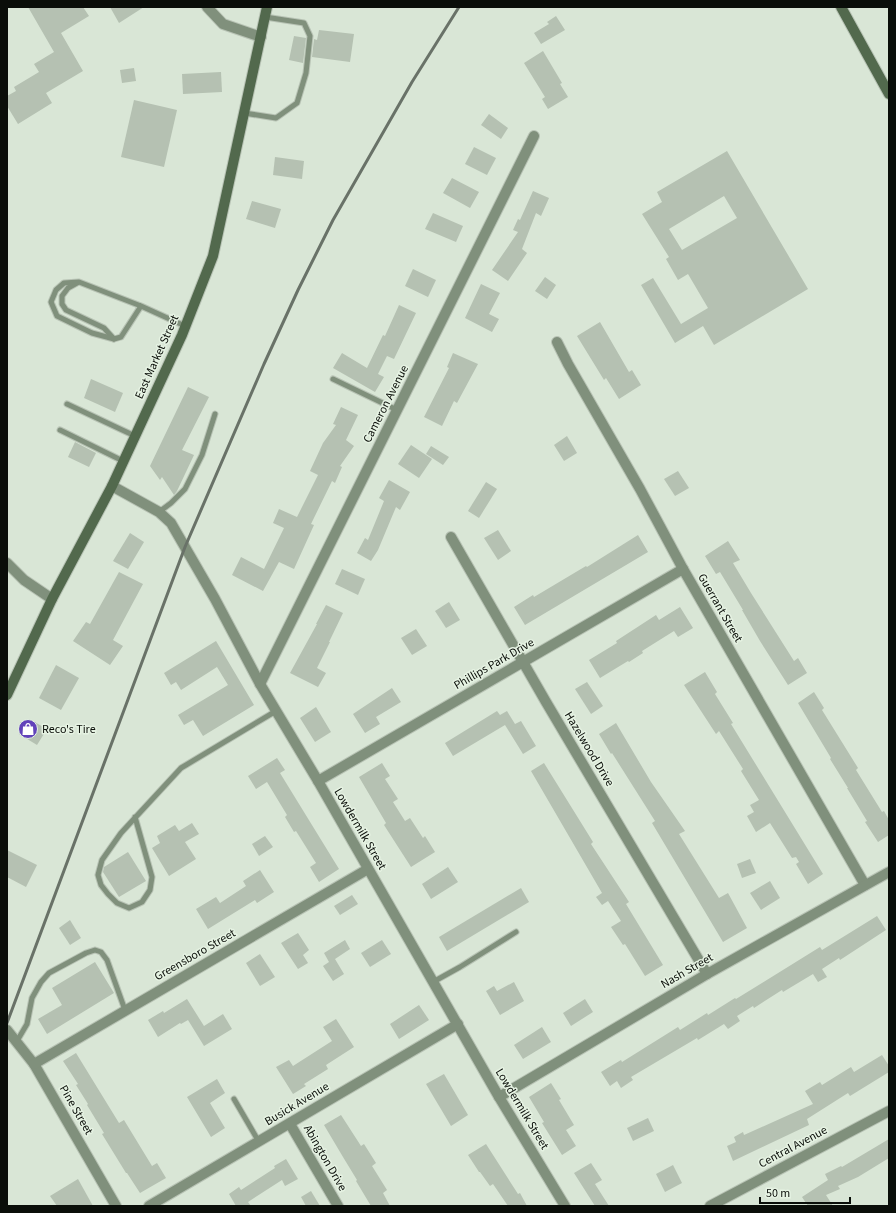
<svg xmlns="http://www.w3.org/2000/svg" width="896" height="1213" font-family="'Source Sans 3',sans-serif">
  <style>
    .building { fill: #b5c1b2; fill-rule: evenodd }
    .lines { fill: none; stroke-linecap: round; stroke-linejoin: round }
    .lane-casing { stroke: #b8c3b5; stroke-width: 7 }
    .street-casing { stroke: #b8c3b5; stroke-width: 12 }
    .secondary-casing { stroke: #b8c3b5; stroke-width: 12 }
    .lane { stroke: #80907c; stroke-width: 5 }
    .street { stroke: #80907c; stroke-width: 10 }
    .secondary { stroke: #52694d; stroke-width: 10 }
    .rail { stroke: #697268; stroke-width: 3 }
    .labels { text-anchor: middle; dominant-baseline: central; stroke-width: 3; stroke-linejoin: round; paint-order: stroke }
    .street-label { font-size: 12px; fill: #0a0e09; stroke: #e6f3e3 }
    .poi-label { font-size: 12px; fill: #0a0e09; stroke: #e6f3e3; text-anchor: start }
  </style>
  <rect width="100%" height="100%" fill="#d9e6d6"/>
  <g class="building">
    <path d="M28 7H83L89 16 61 33 83 71 46 93 52 103 18 124 7 106V96L16 91 14 87 39 72 34 64 54 52Z"/>
    <path d="M110 7H144L119 23Z"/>
    <path d="M556 16 565 30 541 44 534 33 549 24 547 22Z"/>
    <path d="M319 30 354 34 350 62 312 57 314 39 317 40Z"/>
    <path d="M294 36 306 38 303 63 289 60Z"/>
    <path d="M543 51 562 83 560 84 568 97 548 109 542 99 545 97 524 63Z"/>
    <path d="M134 68 136 81 122 83 120 70Z"/>
    <path d="M221 72 222 92 183 94 182 74Z"/>
    <path d="M134 100 177 110 164 167 121 157Z"/>
    <path d="M489 114 508 128 501 139 481 125Z"/>
    <path d="M474 147 496 158 487 175 465 164Z"/>
    <path d="M727 151 808 289 714 345 703 326 675 343 641 285 653 278 681 324 708 308 688 274 678 280 666 259 669 257 642 214 662 202 657 192ZM724 196 737 218 682 250 669 229Z"/>
    <path d="M275 157 304 161 302 179 273 175Z"/>
    <path d="M452 178 479 192 470 208 443 193Z"/>
    <path d="M533 191 549 198 541 216 536 213 522 249 527 253 508 281 492 270 518 232 513 230 518 219 520 220Z"/>
    <path d="M252 201 281 209 275 228 246 219Z"/>
    <path d="M433 213 463 226 456 242 425 229Z"/>
    <path d="M413 269 436 280 428 297 405 286Z"/>
    <path d="M545 277 556 285 547 299 535 291Z"/>
    <path d="M481 284 500 293 489 314 499 319 492 332 465 318Z"/>
    <path d="M399 305 416 313 394 359 387 356 378 374 384 377 375 392 333 368 342 353 367 368 383 335 385 336Z"/>
    <path d="M600 322 629 372 632 370 641 385 619 399 606 378 604 380 577 336Z"/>
    <path d="M453 353 478 364 457 403 454 401 442 426 424 417 449 368 447 367Z"/>
    <path d="M91 379 123 393 115 412 84 398Z"/>
    <path d="M188 387 209 397 182 450 194 455 177 491 174 495 162 477 160 480 150 466Z"/>
    <path d="M341 407 358 415 346 440 354 446 340 466 342 467 335 483 332 481 311 524 314 525 294 569 279 562 263 591 232 575 241 557 264 569 284 528 273 523 279 509 297 517 318 475 310 471 323 443 336 425 333 424Z"/>
    <path d="M567 436 577 453 564 461 554 445Z"/>
    <path d="M75 442 96 453 89 467 68 457Z"/>
    <path d="M411 445 432 459 419 478 398 464Z"/>
    <path d="M431 446 449 457 443 465 426 454Z"/>
    <path d="M678 471 689 488 675 496 664 479Z"/>
    <path d="M389 480 410 492 400 510 396 507 378 550 371 561 357 553 365 538 368 540 384 501 379 498Z"/>
    <path d="M486 482 497 489 479 518 468 511Z"/>
    <path d="M498 530 511 551 498 560 484 538Z"/>
    <path d="M130 533 144 542 128 569 113 561Z"/>
    <path d="M638 535 648 552 525 625 514 607 533 595 534 597 586 566 587 567Z"/>
    <path d="M728 541 740 560 733 563 751 593 794 661 798 658 807 673 788 685 760 641 742 610H743L720 572 716 574 705 556Z"/>
    <path d="M342 569 365 579 358 595 335 584Z"/>
    <path d="M119 572 143 584 113 640 123 646 110 665 73 641 86 622 90 624Z"/>
    <path d="M449 602 460 620 446 628 435 611Z"/>
    <path d="M326 605 343 613 329 642H330L317 668 326 673 318 687 290 673 317 624H316Z"/>
    <path d="M680 607 693 628 678 637 674 631 642 651 643 653 629 662 628 661 600 678 589 660 617 643 616 641 656 615 659 620Z"/>
    <path d="M416 629 427 646 412 655 401 638Z"/>
    <path d="M216 641 254 705 203 736 193 720 184 725 178 715 228 685 217 667 181 690 176 682 171 685 164 673Z"/>
    <path d="M56 665 79 678 61 710 39 698Z"/>
    <path d="M705 672 717 692 715 694 733 723 731 724 823 874 808 884 796 864 799 862 796 857 792 858 770 823 756 832 747 816 754 812 750 805 759 800 741 771 743 769 719 731 716 734 684 685Z"/>
    <path d="M587 682 603 706 591 714 575 689Z"/>
    <path d="M392 688 401 702 376 717 380 724 365 733 353 714Z"/>
    <path d="M814 692 824 708 822 710 858 768 856 770 882 812 884 811 889 820V835L878 842 865 822 867 821 847 788H848L830 759 831 758 798 703Z"/>
    <path d="M316 707 331 732 315 742 300 718Z"/>
    <path d="M497 711 500 715 507 711 515 724 521 721 536 746 523 754 505 725 453 756 445 743Z"/>
    <path d="M29 719 47 729 37 745 19 734Z"/>
    <path d="M616 723 651 782 685 831 679 834 719 898 728 893 747 928 723 942 652 823 655 821 612 753 611 754 599 734Z"/>
    <path d="M277 758 285 770 280 773 339 869 319 882 310 867 316 863 296 831 294 832 285 817 287 815 267 782 256 789 248 776Z"/>
    <path d="M382 763 390 776 385 779 398 799 393 802 405 821 410 818 423 838 425 836 435 852 411 867 384 825 386 823 359 777Z"/>
    <path d="M544 763 593 842 591 844 629 902 626 904 663 965 645 976 625 944 623 945 611 927 621 921 608 901 602 905 596 897 602 893 531 771Z"/>
    <path d="M192 823 199 834 185 842 196 859 169 876 152 848 160 843 157 836 175 825 179 831Z"/>
    <path d="M265 836 273 847 259 856 252 844Z"/>
    <path d="M7 850 37 865 26 887 7 877Z"/>
    <path d="M128 852 146 881 119 897 103 872 104 867Z"/>
    <path d="M750 859 756 873 742 878 737 864Z"/>
    <path d="M448 867 458 882 431 899 422 884Z"/>
    <path d="M260 870 274 892 257 903 255 900 208 929 196 909 216 897 220 903 246 886 243 881Z"/>
    <path d="M770 881 780 898 761 910 750 893Z"/>
    <path d="M521 888 529 902 447 951 439 937Z"/>
    <path d="M352 895 358 904 340 915 334 906Z"/>
    <path d="M877 916 886 930 840 960 839 958 822 969 827 977 818 982 813 974 783 992 782 990 754 1008 753 1006 737 1016 740 1021 728 1029 724 1024 698 1040 697 1038 631 1077 633 1080 621 1088 617 1081 610 1086 601 1072 621 1060 622 1062 678 1027 680 1030 707 1013 708 1015 735 998 736 999 820 947 822 950Z"/>
    <path d="M70 920 81 938 70 945 59 928Z"/>
    <path d="M298 933 309 950 303 955 308 963 298 969 281 943Z"/>
    <path d="M345 940 350 949 335 959 344 974 333 981 323 966 329 962 324 953Z"/>
    <path d="M382 940 391 954 370 967 361 953Z"/>
    <path d="M260 954 275 977 260 986 246 963Z"/>
    <path d="M95 962 114 993 47 1034 38 1019 62 1005 52 988Z"/>
    <path d="M514 982 524 1001 500 1015 486 991 494 986 497 991Z"/>
    <path d="M187 999 204 1026 223 1014 232 1029 204 1046 188 1020 181 1024 180 1023 158 1037 148 1020 163 1011 164 1013Z"/>
    <path d="M585 999 593 1012 571 1026 563 1013Z"/>
    <path d="M419 1005 429 1020 399 1039 390 1024Z"/>
    <path d="M336 1019 354 1047 326 1065 328 1069 304 1084 306 1086 293 1094 276 1067 289 1060 293 1066 332 1041 323 1027Z"/>
    <path d="M542 1027 551 1042 523 1059 514 1045Z"/>
    <path d="M76 1053 119 1123 124 1120 152 1166 157 1163 166 1178 140 1193 127 1173H126L102 1134 104 1133 87 1105 88 1104 76 1085 78 1084 63 1061Z"/>
    <path d="M882 1055 889 1066V1072L850 1096 848 1093 807 1119 809 1125 733 1161 727 1146 736 1142 734 1137 743 1132 744 1135 813 1104 805 1091 820 1082 822 1085 851 1067 854 1072Z"/>
    <path d="M444 1074 468 1115 451 1126 426 1084Z"/>
    <path d="M217 1079 225 1093 210 1103 225 1128 211 1137 187 1097Z"/>
    <path d="M551 1083 561 1099 559 1100 574 1125 566 1130 576 1146 562 1155 542 1123 544 1122 529 1097Z"/>
    <path d="M341 1115 361 1146 364 1144 376 1163 372 1166 387 1190 383 1193 390 1206H371L356 1181 357 1180 343 1157 324 1125Z"/>
    <path d="M648 1118 654 1131 633 1141 627 1128Z"/>
    <path d="M889 1139V1158L858 1177 838 1186 840 1189 826 1195 833 1206H808L802 1197 828 1180 825 1174 841 1166 842 1167Z"/>
    <path d="M486 1144 518 1194 520 1193 527 1206H508L493 1184 490 1186 480 1172H479L468 1155Z"/>
    <path d="M286 1159 298 1179 285 1186 282 1180 248 1202 251 1206H236L229 1194 239 1187 241 1190 275 1168 274 1166Z"/>
    <path d="M591 1163 602 1180 595 1184 609 1206H595L574 1173Z"/>
    <path d="M673 1165 682 1183 665 1192 656 1174Z"/>
    <path d="M78 1179 93 1206H57L50 1196Z"/>
    <path d="M311 1191 320 1206H306L301 1197Z"/>
  </g>
  <g class="lines">
    <g class="lane-casing">
      <g id="lane">
        <path d="M244 113 276 118 297 103 306 73 310 36 304 23 265 17"/>
        <path d="M77 283 68 288 62 296V304L66 310 104 328 114 339"/>
        <path d="M141 306 121 337 114 339 92 333 57 316 51 302 56 290 64 283 79 282 141 306 185 326"/>
        <path d="M333 379 397 410"/>
        <path d="M67 404 135 436"/>
        <path d="M60 430 123 461"/>
        <path d="M159 512 171 503 185 489 202 455 215 414"/>
        <path d="M135 817 152 877 150 890 142 902 129 908 117 903 108 894 101 885 98 875 102 860 121 833 181 768 276 711"/>
        <path d="M433 982 460 967 516 932"/>
        <path d="M17 1041 27 1024 32 998 41 982 49 973 86 953 95 950 101 952 107 960 125 1010"/>
        <path d="M234 1099 259 1142"/>
      </g>
    </g>
    <g class="street-casing">
      <g id="street">
        <path d="M207 7 223 24 261 37"/>
        <path d="M557 342 568 364 640 489 683 569 865 885"/>
        <path d="M112 486 159 512 171 523 215 599 260 684 318 781 499 1097 565 1206"/>
        <path d="M451 537 546 702 707 974"/>
        <path d="M7 563 24 580 52 599"/>
        <path d="M260 684 534 136"/>
        <path d="M318 781 683 569"/>
        <path d="M7 1030 34 1064 116 1206"/>
        <path d="M34 1064 368 869"/>
        <path d="M499 1097 707 974 889 872"/>
        <path d="M290 1124 338 1206"/>
        <path d="M149 1206 458 1024"/>
        <path d="M710 1206 889 1111"/>
      </g>
    </g>
    <g class="secondary-casing">
      <g id="secondary">
        <path d="M841 7 889 94"/>
        <path d="M7 695 52 599 112 486 182 335 213 256 267 7"/>
      </g>
    </g>
    <use href="#lane" class="lane"/>
    <use href="#street" class="street"/>
    <use href="#secondary" class="secondary"/>
    <path class="rail" d="M7 1023 185 547 264 364 298 290 333 220 412 82 459 7"/>
  </g>
  <defs>
    <g id="shop-disc" transform="scale(1)"><circle r="9.5" fill="#6142ba" stroke="#e6f3e3"/><path d="M-5-2.5h2.3a2.7 3.5 0 0 1 5.4 0H5L5.5 6h-11ZM-1.5-2.5h3a1.5 2.3 0 0 0-3 0Z" fill="#fff"/></g>
  </defs>
  <g fill-rule="evenodd">
    <use href="#shop-disc" x="28" y="729"/>
  </g>
  <g class="labels">
    <g class="street-label">
      <text transform="translate(157 357) rotate(-66)">East Market Street</text>
      <text transform="translate(386 404) rotate(-63)">Cameron Avenue</text>
      <text transform="translate(720 608) rotate(60)">Guerrant Street</text>
      <text transform="translate(494 664) rotate(-30)">Phillips Park Drive</text>
      <text transform="translate(589 749) rotate(59)">Hazelwood Drive</text>
      <text transform="translate(360 829) rotate(60)">Lowdermilk Street</text>
      <text transform="translate(195 955) rotate(-30)">Greensboro Street</text>
      <text transform="translate(687 971) rotate(-30)">Nash Street</text>
      <text transform="translate(297 1104) rotate(-31)">Busick Avenue</text>
      <text transform="translate(522 1109) rotate(59)">Lowdermilk Street</text>
      <text transform="translate(76 1110) rotate(60)">Pine Street</text>
      <text transform="translate(793 1147) rotate(-28)">Central Avenue</text>
      <text transform="translate(325 1158) rotate(60)">Abington Drive</text>
    </g>
    <g class="poi-label">
      <text x="42" y="729">Reco's Tire</text>
    </g>
  </g>
  <rect width="896" height="1213" fill="none" stroke="#0a0e09" stroke-width="16"/>
  <path d="M760 1197v6h90v-6" fill="none" stroke="#0a0e09" stroke-width="2"/>
  <text x="766" y="1197" font-size="12" fill="#0a0e09" stroke="#e6f3e3" stroke-width="3" paint-order="stroke">50 m</text>
</svg>
